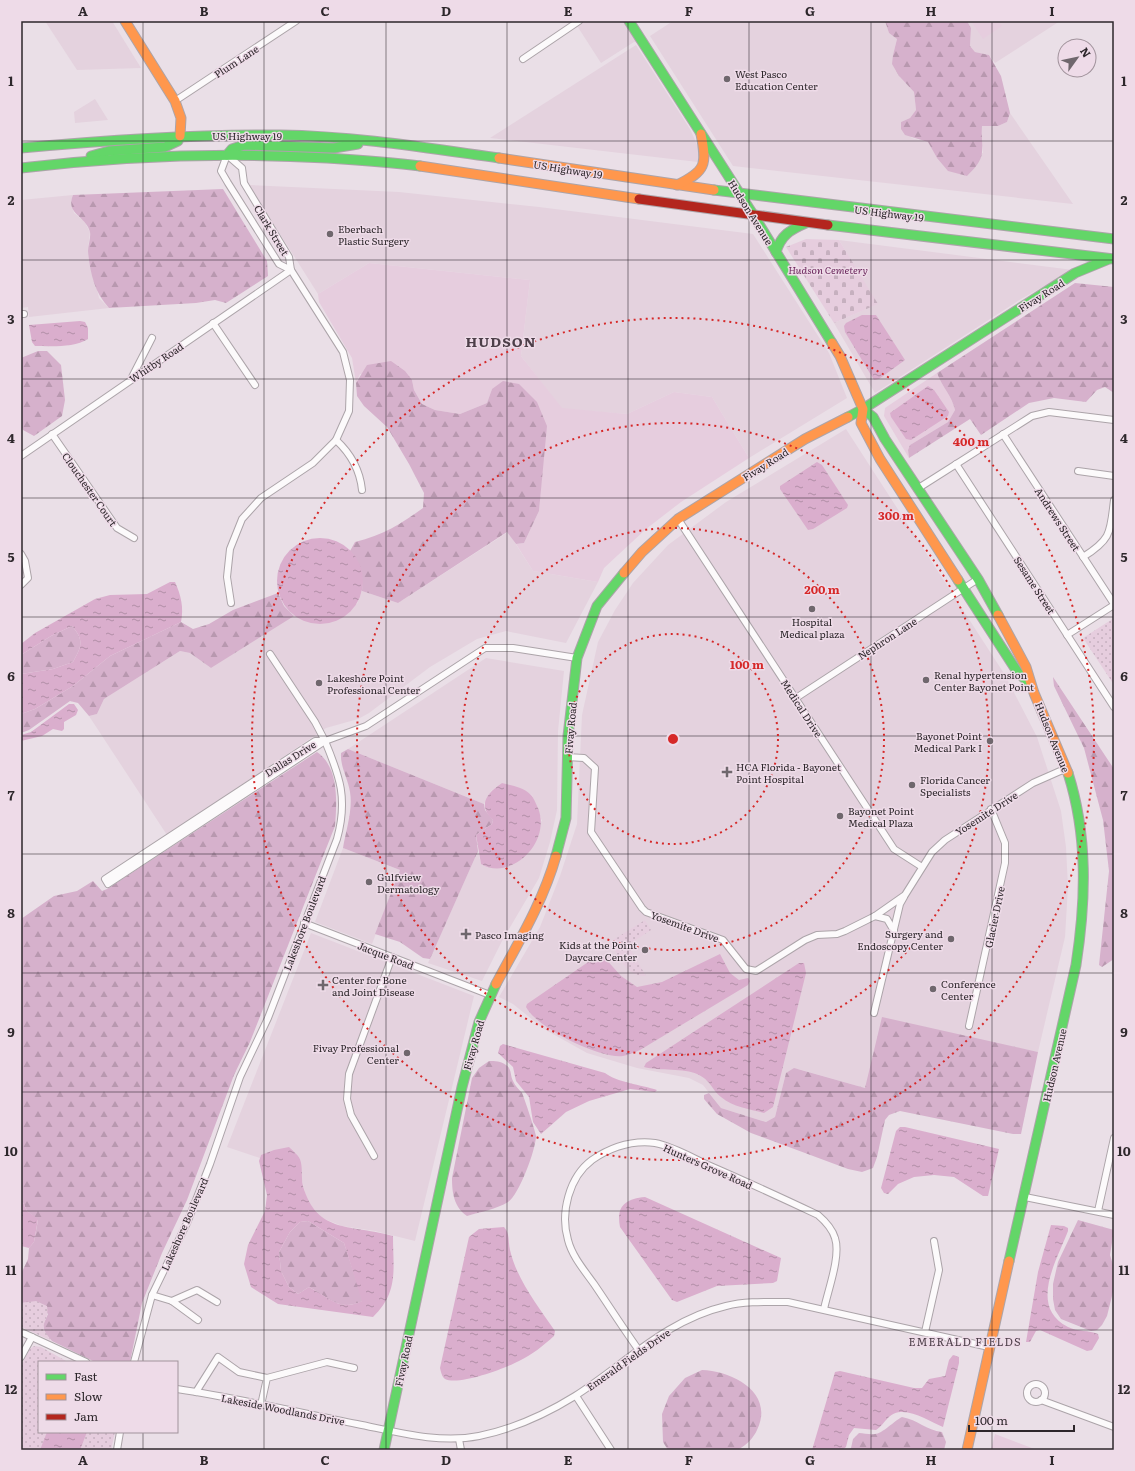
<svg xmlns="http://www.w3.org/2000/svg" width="1135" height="1471" font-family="Literata,serif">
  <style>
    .built { fill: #e4d2de }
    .grass { fill: #e6cdde }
    .forest { fill: url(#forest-firs) }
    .cemetery { fill: url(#cemetery-stones) }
    .park { fill: url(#park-dots) }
    .water { fill: url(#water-ripples); fill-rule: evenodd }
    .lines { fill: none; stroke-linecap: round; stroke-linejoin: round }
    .street-casing { stroke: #aca4a9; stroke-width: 8 }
    .fast-casing { stroke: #aca4a9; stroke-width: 11 }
    .slow-casing { stroke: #aca4a9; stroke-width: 11 }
    .jam-casing { stroke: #aca4a9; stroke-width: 11 }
    .street { stroke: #fcfafb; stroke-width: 6 }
    .fast { stroke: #63d668; stroke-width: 9 }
    .slow { stroke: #ff974d; stroke-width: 9 }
    .jam { stroke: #b3261e; stroke-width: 9 }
    .grid { fill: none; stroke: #2d272b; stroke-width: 1; stroke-opacity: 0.55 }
    .ring { fill: none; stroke: #d62828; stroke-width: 2; stroke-dasharray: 2 4 }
    .poi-dot { fill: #6f676d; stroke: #eedbe8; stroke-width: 1.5 }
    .labels { text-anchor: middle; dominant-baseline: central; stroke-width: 3; stroke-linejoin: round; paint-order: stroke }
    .street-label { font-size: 10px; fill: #2d272b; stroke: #eedbe8 }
    .poi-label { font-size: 10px; fill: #2d272b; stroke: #eedbe8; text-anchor: start }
    .park-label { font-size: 10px; font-style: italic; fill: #6b275c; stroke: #eedbe8 }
    .neighbourhood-label { font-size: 11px; letter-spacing: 1px; fill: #4d3f49; stroke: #eedbe8 }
    .district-label { font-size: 14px; font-weight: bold; letter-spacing: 1px; fill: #4d3f49; stroke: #eedbe8 }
    .centre { fill: #d62828; stroke: #eedbe8; stroke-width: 2 }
    .ring-label { font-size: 12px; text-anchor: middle; font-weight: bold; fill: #d62828; stroke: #eedbe8; stroke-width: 3; stroke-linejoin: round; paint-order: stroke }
    .neatline { fill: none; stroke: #2d272b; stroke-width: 1.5 }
    .grid-label { font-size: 13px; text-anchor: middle; font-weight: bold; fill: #2d272b }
  </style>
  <defs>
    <pattern id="forest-firs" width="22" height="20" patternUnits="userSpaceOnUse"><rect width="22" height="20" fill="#d6b1cc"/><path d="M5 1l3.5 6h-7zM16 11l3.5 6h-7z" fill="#b898af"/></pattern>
    <pattern id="cemetery-stones" width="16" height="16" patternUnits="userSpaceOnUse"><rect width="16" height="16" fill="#e6cdde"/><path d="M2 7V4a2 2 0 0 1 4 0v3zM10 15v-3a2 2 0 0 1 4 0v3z" fill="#c6b0bf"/></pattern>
    <pattern id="park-dots" width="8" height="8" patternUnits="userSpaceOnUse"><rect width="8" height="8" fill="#e6cdde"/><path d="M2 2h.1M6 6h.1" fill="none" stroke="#c6b0bf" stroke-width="1.8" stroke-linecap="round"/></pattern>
    <pattern id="water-ripples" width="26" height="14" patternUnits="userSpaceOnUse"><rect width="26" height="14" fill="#daaecd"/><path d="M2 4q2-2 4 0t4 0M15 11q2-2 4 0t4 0" fill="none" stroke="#b18ea7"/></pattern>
  </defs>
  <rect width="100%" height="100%" fill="#eadfe7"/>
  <g class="built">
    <path d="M45 21H112L141 68 77 70Z"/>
    <path d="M574 21H624L638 43 634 42 601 63Z"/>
    <path d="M673 21H885L889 33 897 39 893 55 899 76 914 92 916 110 910 118 901 122 912 138 928 142 937 158 983 153 981 137 982 126H998L1007 122 1010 113 1073 204 733 166 650 36Z"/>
    <path d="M967 21H1060L995 63 989 55 975 52 970 46 971 28Z"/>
    <path d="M636 45 690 129 699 149 698 162 490 138Z"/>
    <path d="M95 99 108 120 75 123 74 112Z"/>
    <path d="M249 185 399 192 539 207 753 234 829 353 847 398 749 458 712 397 674 392 627 414 562 409 521 356 530 280 369 263 318 294Z"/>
    <path d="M73 195 71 201 74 213 84 221 90 232 88 249 99 298 109 308 29 317 28 307 21 308V200Z"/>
    <path d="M839 240 1073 270 1021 299 875 393 834 323 877 304Z"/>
    <path d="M846 429 1005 675 1037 737 1061 811 1066 847 1068 887 1065 937 1038 1052 1013 1047 865 1088 798 1069 786 1073 775 1117 766 1122 721 1108 703 1085 689 1078 637 1068 587 1053 544 1029 513 1004 499 997 540 927 560 876 577 824 582 715 598 642 615 610 633 583 668 545 726 502Z"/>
    <path d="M508 532 533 571 598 582 566 643 506 631 477 639 430 667 369 713 358 719 326 728 167 835 89 716 97 714 104 699 180 651 190 653 211 668 293 615 357 604 362 591 398 603Z"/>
    <path d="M486 658 564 671 558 731 557 810 550 842 539 878 502 941 482 981 428 963 478 851 481 864 542 821 532 795 502 783 491 791 484 804 348 749Z"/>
    <path d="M343 848 400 870 372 944 315 922Z"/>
    <path d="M311 933 474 996 415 1241 375 1231 342 1226 322 1218 307 1201 302 1180 300 1158 261 1155 260 1158 227 1147Z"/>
  </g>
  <g class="grass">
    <path d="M971 21H998L1002 26 983 39Z"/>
    <path d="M369 263 530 280 521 356 562 408 627 414 674 392 712 397 749 458 681 502 646 529 604 568 598 582 533 571 516 544 524 543 539 511 542 473 492 389 487 403 460 414 435 410 422 404 414 390 412 380 360 374 356 383 352 358 319 302 318 294Z"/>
    <path d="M937 373C942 387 952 396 955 410L948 422 910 445 908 450 909 458 884 416 885 408Z"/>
    <path d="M995 1434 1037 1450H991Z"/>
  </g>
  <g class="forest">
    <path d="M885 21H967L971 28 970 46 975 52 989 55 1001 76 1010 113 1007 122 998 126H982C981 135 983 143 982 152 982 161 973 170 967 176L948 171 937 158 928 142 905 135 901 129V122L910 118 916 110 914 92 899 76 892 64 893 55 897 39 889 33Z"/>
    <path d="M223 189 267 261 268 276 226 303 215 300 196 303 109 308C94 292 90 272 88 251 88 245 91 238 90 232 86 216 65 214 73 195Z"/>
    <path d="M1075 283 1114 287V393L1105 387 1097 390 1086 402 1054 398 1029 403 981 435 970 419 909 458 908 450 910 445 948 422 955 410C952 396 942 387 937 373Z"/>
    <path d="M38 351H47L61 365 65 400 62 416 34 436 23 430 21 425V358Z"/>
    <path d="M391 361 405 371 412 380 414 390 422 404 435 410 460 414 487 403 492 389 503 381 519 384 537 402 547 426 539 511 524 543 516 544 507 532 398 603 362 591C363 575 360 565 350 551L355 542C383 535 401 524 423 508L424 493 409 464 387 427 364 406 357 396 356 383 367 365Z"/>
    <path d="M278 593 284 606 294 616 211 668 190 653 180 651 104 699 97 714 89 716 78 703 70 701 29 730 21 733V714L35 709 73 686 110 656 181 622 193 629 209 624 233 610Z"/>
    <path d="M72 626C85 641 81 647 73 662L53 669 21 674V655L51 636Z"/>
    <path d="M1053 677 1114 769V959L1102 967 1099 965 1109 871 1103 820 1084 748 1054 686Z"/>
    <path d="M348 749 484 804 485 810 493 820 492 824 476 835 478 851 430 959 423 958 400 942 375 934 400 870 343 848C346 830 353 810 350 792 348 778 340 767 341 753Z"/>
    <path d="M317 752C339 767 337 802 335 826L250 1042 234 1075 187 1200 162 1253 142 1303 130 1362H95L52 1341 45 1333 43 1325 48 1314 36 1302 21 1303V1274L28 1259 29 1248 34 1242 38 1220 27 1211 21 1198V919L54 896 77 891 93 881 102 891 107 889Z"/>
    <path d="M882 1017 1038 1052 1021 1134H1013L900 1111 889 1115 885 1120 877 1157 873 1168 862 1172 848 1169 751 1133 717 1114 704 1099V1095L709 1093 721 1108 766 1122 775 1117 786 1073 794 1068 865 1088Z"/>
    <path d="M489 1061C495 1061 501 1061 506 1065 512 1069 510 1075 513 1081 515 1086 519 1089 522 1093 524 1097 536 1133 536 1136 536 1149 519 1195 508 1202 497 1209 480 1212 467 1216 454 1207 452 1193 452 1178L472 1078 479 1068Z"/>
    <path d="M1078 1220 1114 1230 1110 1255 1114 1268V1288L1107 1316 1102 1325 1097 1330 1091 1331 1061 1319 1055 1310 1053 1299V1284L1058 1262Z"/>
    <path d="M308 1221 344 1243 363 1301C338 1312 330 1298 309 1287L298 1294 289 1287 281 1271 279 1252 290 1232 300 1222Z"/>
    <path d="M702 1370C733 1371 775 1393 757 1430 754 1437 747 1445 739 1449 731 1453 680 1450 668 1450L663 1442 662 1414 669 1396 685 1378Z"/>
    <path d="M902 1417C918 1420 926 1430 942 1432L946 1442 944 1450H848L851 1448 853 1439 859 1433C864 1433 870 1435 875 1434 882 1434 894 1421 902 1417Z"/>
  </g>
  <path class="cemetery" d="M806 239 839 240 878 304 834 323 786 247Z"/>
  <g class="park">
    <path d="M1114 618V685L1083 638Z"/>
    <path d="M645 920 651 930 628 945 646 976C627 977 619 957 610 942Z"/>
    <path d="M36 1301 47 1306C50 1324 35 1322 52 1341L21 1327V1303Z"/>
    <path d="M34 1346 41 1347 68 1362H39V1432H115L111 1450H21V1366L30 1349Z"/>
  </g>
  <g class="water">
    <path d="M862 315H876L905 360 879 379 874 380 845 332 844 326 846 323Z"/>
    <path d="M80 321 85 322 88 328V339C74 348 51 346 35 346L32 342 29 325Z"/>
    <path d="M928 386 934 390 949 412 948 416 911 440 906 439 891 417 890 413Z"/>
    <path d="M817 462 822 465 848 505 847 508 813 529 808 530 780 489V486Z"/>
    <circle cx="320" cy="581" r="43"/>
    <path d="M170 582H175C181 595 184 608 181 622L110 656 73 686 35 709 21 714V674L53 669 73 662C81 647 85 641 72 626L51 636 21 655V644L35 633 95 599 110 595 147 594Z"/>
    <path d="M69 704H74L78 710 76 715 64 722V729L62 731 53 729 42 736 21 741V735L31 732Z"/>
    <path d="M502 783C512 786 523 787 531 795 534 798 536 804 538 808 552 842 511 882 481 864L476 835 492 824 493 820C477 805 487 793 502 783Z"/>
    <path d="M720 954 730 973 739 980 748 978 750 981 748 985 640 1050C635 1052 628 1055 623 1056 599 1059 536 1027 526 1007L527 1004 594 958 604 957 621 976 637 987 662 982Z"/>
    <path d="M799 963H804L806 973 773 1107 764 1113C749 1109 733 1107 721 1097 711 1089 711 1080 697 1074 685 1068 659 1071 644 1067L646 1063Z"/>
    <path d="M503 1044 605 1073C616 1082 642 1085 657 1090L655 1092 630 1089 589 1101 566 1112 541 1134 533 1122 529 1097 516 1081 513 1067 498 1053 500 1046Z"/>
    <path d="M900 1127H905L999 1149 988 1196H983L954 1177 934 1175 914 1177 898 1184 888 1194 884 1193 881 1188 896 1131Z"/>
    <path d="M289 1147C292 1150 298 1155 300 1159 303 1167 301 1178 303 1186 317 1235 353 1224 393 1236 393 1269 399 1292 373 1317L278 1304 251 1287 244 1264 248 1245 265 1211 267 1195 259 1161 261 1155 274 1150ZM308 1221 344 1243 362 1301C339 1312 329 1297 309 1287L298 1294 289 1287 281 1271 279 1252 290 1232 300 1222Z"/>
    <path d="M645 1197 781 1258 777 1281 773 1283 717 1286 677 1302 672 1300 620 1227C616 1206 625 1199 645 1197Z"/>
    <path d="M21 1198 27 1211 38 1219 34 1242 29 1248 21 1246Z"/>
    <path d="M1051 1225 1064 1226 1068 1228V1231C1057 1260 1028 1307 1068 1327 1078 1332 1089 1330 1098 1334L1099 1338 1092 1350 1087 1351 1040 1330 1036 1331 1030 1342H1026L1038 1272Z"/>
    <path d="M504 1227C510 1233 508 1242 510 1250 517 1280 538 1306 555 1331L554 1336C544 1345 532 1355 519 1361 506 1368 459 1386 445 1379 442 1377 441 1372 440 1368L469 1237 479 1229Z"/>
    <path d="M953 1355 959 1357V1363L943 1427C927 1421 902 1402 887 1419 883 1423 881 1427 876 1430L854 1428 849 1435 846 1447 842 1450H812L835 1372 840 1371 914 1388H922L929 1379 945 1376 949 1360Z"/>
    <path d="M47 1432H87L80 1450H40Z"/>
  </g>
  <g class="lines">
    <g class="street-casing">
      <g id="street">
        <path d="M523 59 579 21"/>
        <path d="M175 101 296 21"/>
        <path d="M21 314H24"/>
        <path d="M213 323 255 385"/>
        <path d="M132 377 152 338"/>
        <path d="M52 434 117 528 134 538"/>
        <path d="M1003 434 1114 604"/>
        <path d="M336 440C350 453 360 470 362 490"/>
        <path d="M21 456 291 270"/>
        <path d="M956 464 1114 707"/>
        <path d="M1078 471 1114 476"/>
        <path d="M917 489 1032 416 1049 412 1114 420"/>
        <path d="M678 519 894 849 922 867"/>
        <path d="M21 554 25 561 28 578 21 585"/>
        <path d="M1083 557C1112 539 1110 532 1114 500"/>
        <path d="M231 603 227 577 230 549 242 519 261 498 313 463 336 440 349 411 350 380 343 352 291 270 289 257 244 183 242 168 227 155 221 171 228 183 279 264 291 270"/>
        <path d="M1067 635 1114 605"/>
        <path d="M270 654 315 722 325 741"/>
        <path d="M796 698 978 579"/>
        <path d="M315 741H325L108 884 105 879Z"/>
        <path d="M567 757 584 758 595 768 591 832 642 908 646 912 723 940 746 969 756 971 805 940 817 935 837 934 845 931 875 916 905 895 932 852 945 840 1033 783 1067 768"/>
        <path d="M875 916 887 919 894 931"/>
        <path d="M304 923 490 995"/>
        <path d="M874 1013 900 904 904 897"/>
        <path d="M969 1026 1005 863V843L991 809"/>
        <path d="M374 1156 351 1115 347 1099 349 1074 392 957"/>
        <path d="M1025 1197 1114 1215"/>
        <path d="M1098 1211 1114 1138"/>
        <path d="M152 1295 172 1301 198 1320"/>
        <path d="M172 1301 197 1290 217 1302"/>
        <path d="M21 1332 86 1362"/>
        <path d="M925 1332 939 1270 934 1241"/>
        <path d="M638 1349C623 1328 609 1306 594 1284 584 1270 572 1256 568 1240 560 1213 569 1177 592 1160 611 1147 631 1140 655 1143 672 1146 691 1157 708 1165 745 1181 782 1198 818 1215 825 1221 832 1228 835 1238 841 1256 828 1290 824 1309"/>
        <path d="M21 1357 32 1337"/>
        <path d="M134 1362 152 1295 187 1223 210 1164 240 1077 268 1018 337 839C348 799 340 777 325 741L366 726 485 648H513L577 658"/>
        <circle cx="1036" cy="1393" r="9"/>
        <path d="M177 1389C237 1398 297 1412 357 1424 397 1432 439 1444 479 1436 513 1429 546 1414 575 1396 625 1364 666 1320 726 1306 746 1301 767 1302 788 1302L989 1347"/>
        <path d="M196 1392 218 1357 239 1372 267 1378"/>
        <path d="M576 1396 611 1450"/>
        <path d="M1041 1400 1114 1427"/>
        <path d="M261 1405 267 1378 327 1362 354 1368"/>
        <path d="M459 1439 461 1450"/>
        <path d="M117 1450 120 1432"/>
      </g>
    </g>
    <g class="fast-casing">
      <g id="fast">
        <path d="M629 21 754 216 832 343"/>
        <path d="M21 148C107 140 194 134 280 135 354 136 427 148 499 158"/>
        <path d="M227 155 232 149 244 145 334 148 358 144"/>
        <path d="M91 156 109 151 165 147 178 141 180 136"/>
        <path d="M21 168C123 156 224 152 327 158 358 160 389 162 420 166"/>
        <path d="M714 190 1114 239"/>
        <path d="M828 225 1114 259"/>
        <path d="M776 252C781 235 790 230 806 223"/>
        <path d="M863 409 873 417 885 439 978 579 998 615"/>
        <path d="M848 417 863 409 1075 273 1109 259"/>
        <path d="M958 580 1018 673 1030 683"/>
        <path d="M556 856 566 818 568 736 577 658 597 606 624 573"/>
        <path d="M1009 1261 1076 965C1086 900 1088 836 1068 773"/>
        <path d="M384 1450 462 1087 479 1022 496 984"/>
      </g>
    </g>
    <g class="slow-casing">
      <g id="slow">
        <path d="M125 21 175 101 181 118 180 136"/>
        <path d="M499 158 714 190"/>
        <path d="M420 166 639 199"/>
        <path d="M677 185C706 171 707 165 701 134"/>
        <path d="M832 343 840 356 863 409 861 423 880 459 958 580"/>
        <path d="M624 573 642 552 678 519 805 439 848 417"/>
        <path d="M998 615 1026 667 1034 693 1068 773"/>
        <path d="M496 984C518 943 543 902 556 856"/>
        <path d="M967 1450 1009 1261"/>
      </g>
    </g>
    <g class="jam-casing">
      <path id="jam" d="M639 199 828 225"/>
    </g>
    <use href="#street" class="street"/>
    <use href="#fast" class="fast"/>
    <use href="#slow" class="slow"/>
    <use href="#jam" class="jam"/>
  </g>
  <path class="grid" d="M143 21V1362M264 21V1450M386 21V1450M507 21V1450M628 21V1450M749 21V1450M871 21V1450M992 21V1450M21 141H1114M21 260H1114M21 379H1114M21 498H1114M21 617H1114M21 736H1114M21 854H1114M21 973H1114M21 1092H1114M21 1211H1114M21 1330H1114M143 1432V1450"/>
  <g class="ring">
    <circle cx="673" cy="739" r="105"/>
    <circle cx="673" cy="739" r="211"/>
    <circle cx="673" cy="739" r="316"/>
    <circle cx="673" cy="739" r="421"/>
  </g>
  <g class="poi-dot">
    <circle cx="727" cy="79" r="4"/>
    <circle cx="330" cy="234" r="4"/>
    <circle cx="812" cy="609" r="4"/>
    <circle cx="926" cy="680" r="4"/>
    <circle cx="319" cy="683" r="4"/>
    <circle cx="990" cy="741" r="4"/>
    <path d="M725 766h4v4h4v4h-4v4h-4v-4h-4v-4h4z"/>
    <circle cx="912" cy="785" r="4"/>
    <circle cx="840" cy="816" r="4"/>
    <circle cx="369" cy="882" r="4"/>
    <path d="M464 928h4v4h4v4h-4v4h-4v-4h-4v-4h4z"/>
    <circle cx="951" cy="939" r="4"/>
    <circle cx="645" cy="950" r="4"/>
    <path d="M321 979h4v4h4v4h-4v4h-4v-4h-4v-4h4z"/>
    <circle cx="933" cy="989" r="4"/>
    <circle cx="407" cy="1053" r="4"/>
  </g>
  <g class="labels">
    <g class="street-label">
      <text transform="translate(236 61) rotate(-33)">Plum Lane</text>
      <text x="247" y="135">US Highway 19</text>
      <text transform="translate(568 169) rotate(9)">US Highway 19</text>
      <text transform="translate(751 212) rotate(58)">Hudson Avenue</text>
      <text transform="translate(889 213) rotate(7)">US Highway 19</text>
      <text transform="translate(272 230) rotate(59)">Clark Street</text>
      <text transform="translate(1041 295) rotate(-32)">Fivay Road</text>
      <text transform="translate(156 362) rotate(-34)">Whitby Road</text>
      <text transform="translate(765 464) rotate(-32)">Fivay Road</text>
      <text transform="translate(90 489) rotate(55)">Clouchester Court</text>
      <text transform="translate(1058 519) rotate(57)">Andrews Street</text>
      <text transform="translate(1035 585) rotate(57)">Sesame Street</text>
      <text transform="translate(887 638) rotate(-33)">Nephron Lane</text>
      <text transform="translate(802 708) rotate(57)">Medical Drive</text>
      <text transform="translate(570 728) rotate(-85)">Fivay Road</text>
      <text transform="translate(1053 737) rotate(68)">Hudson Avenue</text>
      <text transform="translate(290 758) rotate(-32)">Dallas Drive</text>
      <text transform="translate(986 813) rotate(-33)">Yosemite Drive</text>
      <text transform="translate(994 917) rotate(-78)">Glacier Drive</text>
      <text transform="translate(304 923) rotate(-69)">Lakeshore Boulevard</text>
      <text transform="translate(685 926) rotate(20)">Yosemite Drive</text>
      <text transform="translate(386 955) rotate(21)">Jacque Road</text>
      <text transform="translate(473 1045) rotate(-74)">Fivay Road</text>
      <text transform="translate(1054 1065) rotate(-77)">Hudson Avenue</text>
      <text transform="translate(708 1166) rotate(24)">Hunters Grove Road</text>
      <text transform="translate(184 1224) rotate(-66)">Lakeshore Boulevard</text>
      <text transform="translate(628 1359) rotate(-35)">Emerald Fields Drive</text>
      <text transform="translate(403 1361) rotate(-78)">Fivay Road</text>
      <text transform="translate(283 1409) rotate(11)">Lakeside Woodlands Drive</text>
    </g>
    <g class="poi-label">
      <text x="735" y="73">West Pasco<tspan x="735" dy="12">Education Center</tspan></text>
      <text x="338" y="228">Eberbach<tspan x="338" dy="12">Plastic Surgery</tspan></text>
      <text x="812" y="621" text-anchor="middle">Hospital<tspan x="812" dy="12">Medical plaza</tspan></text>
      <text x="934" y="674">Renal hypertension<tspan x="934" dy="12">Center Bayonet Point</tspan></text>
      <text x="327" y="677">Lakeshore Point<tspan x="327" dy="12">Professional Center</tspan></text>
      <text x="982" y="735" text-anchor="end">Bayonet Point<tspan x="982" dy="12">Medical Park I</tspan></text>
      <text x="736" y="766">HCA Florida - Bayonet<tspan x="736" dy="12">Point Hospital</tspan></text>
      <text x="920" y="779">Florida Cancer<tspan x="920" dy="12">Specialists</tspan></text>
      <text x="848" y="810">Bayonet Point<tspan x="848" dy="12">Medical Plaza</tspan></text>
      <text x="377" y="876">Gulfview<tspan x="377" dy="12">Dermatology</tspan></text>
      <text x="943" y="933" text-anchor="end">Surgery and<tspan x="943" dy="12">Endoscopy Center</tspan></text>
      <text x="475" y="934">Pasco Imaging</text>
      <text x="637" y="944" text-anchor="end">Kids at the Point<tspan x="637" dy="12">Daycare Center</tspan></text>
      <text x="332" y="979">Center for Bone<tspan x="332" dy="12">and Joint Disease</tspan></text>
      <text x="941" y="983">Conference<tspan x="941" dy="12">Center</tspan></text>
      <text x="399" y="1047" text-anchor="end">Fivay Professional<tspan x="399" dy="12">Center</tspan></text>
    </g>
    <g class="park-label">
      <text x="828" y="269">Hudson Cemetery</text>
    </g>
    <g class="neighbourhood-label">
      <text x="965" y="1341">EMERALD FIELDS</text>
    </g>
    <g class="district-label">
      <text x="501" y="341">HUDSON</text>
    </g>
  </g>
  <circle cx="673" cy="739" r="6" class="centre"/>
  <g class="ring-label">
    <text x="971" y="446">400 m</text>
    <text x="896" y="520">300 m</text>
    <text x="822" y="594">200 m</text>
    <text x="747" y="669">100 m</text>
  </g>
  <rect width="1135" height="1471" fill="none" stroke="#eedbe8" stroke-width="44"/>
  <rect x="38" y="1361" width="140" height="72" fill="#eedbe8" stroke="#a1939c"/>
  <rect x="46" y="1374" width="20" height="6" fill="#63d668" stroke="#a1939c"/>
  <text x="74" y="1381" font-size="12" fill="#2d272b">Fast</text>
  <rect x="46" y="1394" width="20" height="6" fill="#ff974d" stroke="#a1939c"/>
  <text x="74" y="1401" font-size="12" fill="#2d272b">Slow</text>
  <rect x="46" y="1414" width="20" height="6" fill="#b3261e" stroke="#a1939c"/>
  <text x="74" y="1421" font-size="12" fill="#2d272b">Jam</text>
  <g transform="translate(1077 58) rotate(57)"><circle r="19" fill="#eedbe8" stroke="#a1939c"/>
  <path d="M0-3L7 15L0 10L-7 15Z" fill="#6f676d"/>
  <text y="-6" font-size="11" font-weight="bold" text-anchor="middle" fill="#2d272b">N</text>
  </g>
  <path d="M969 1425v6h105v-6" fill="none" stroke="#2d272b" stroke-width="2"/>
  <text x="975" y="1425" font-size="12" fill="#2d272b" stroke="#eedbe8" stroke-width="3" paint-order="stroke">100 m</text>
  <rect x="22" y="22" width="1091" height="1427" class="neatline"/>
  <g class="grid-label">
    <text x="83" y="16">A</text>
    <text x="204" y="16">B</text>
    <text x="325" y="16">C</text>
    <text x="446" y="16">D</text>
    <text x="568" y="16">E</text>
    <text x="689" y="16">F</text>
    <text x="810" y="16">G</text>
    <text x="931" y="16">H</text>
    <text x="1052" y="16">I</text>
    <text x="11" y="86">1</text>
    <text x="1124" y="86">1</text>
    <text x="11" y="205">2</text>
    <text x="1124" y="205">2</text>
    <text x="11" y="324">3</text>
    <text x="1124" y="324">3</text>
    <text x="11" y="443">4</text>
    <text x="1124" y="443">4</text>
    <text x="11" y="562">5</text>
    <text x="1124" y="562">5</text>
    <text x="11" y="681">6</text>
    <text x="1124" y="681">6</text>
    <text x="11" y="800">7</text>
    <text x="1124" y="800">7</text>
    <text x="11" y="918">8</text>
    <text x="1124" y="918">8</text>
    <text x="11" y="1037">9</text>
    <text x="1124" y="1037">9</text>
    <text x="11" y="1156">10</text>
    <text x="1124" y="1156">10</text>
    <text x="11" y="1275">11</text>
    <text x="1124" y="1275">11</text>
    <text x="11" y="1394">12</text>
    <text x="1124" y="1394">12</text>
    <text x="83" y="1465">A</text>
    <text x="204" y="1465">B</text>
    <text x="325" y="1465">C</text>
    <text x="446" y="1465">D</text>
    <text x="568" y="1465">E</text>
    <text x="689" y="1465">F</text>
    <text x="810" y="1465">G</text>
    <text x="931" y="1465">H</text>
    <text x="1052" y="1465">I</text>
  </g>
</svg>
